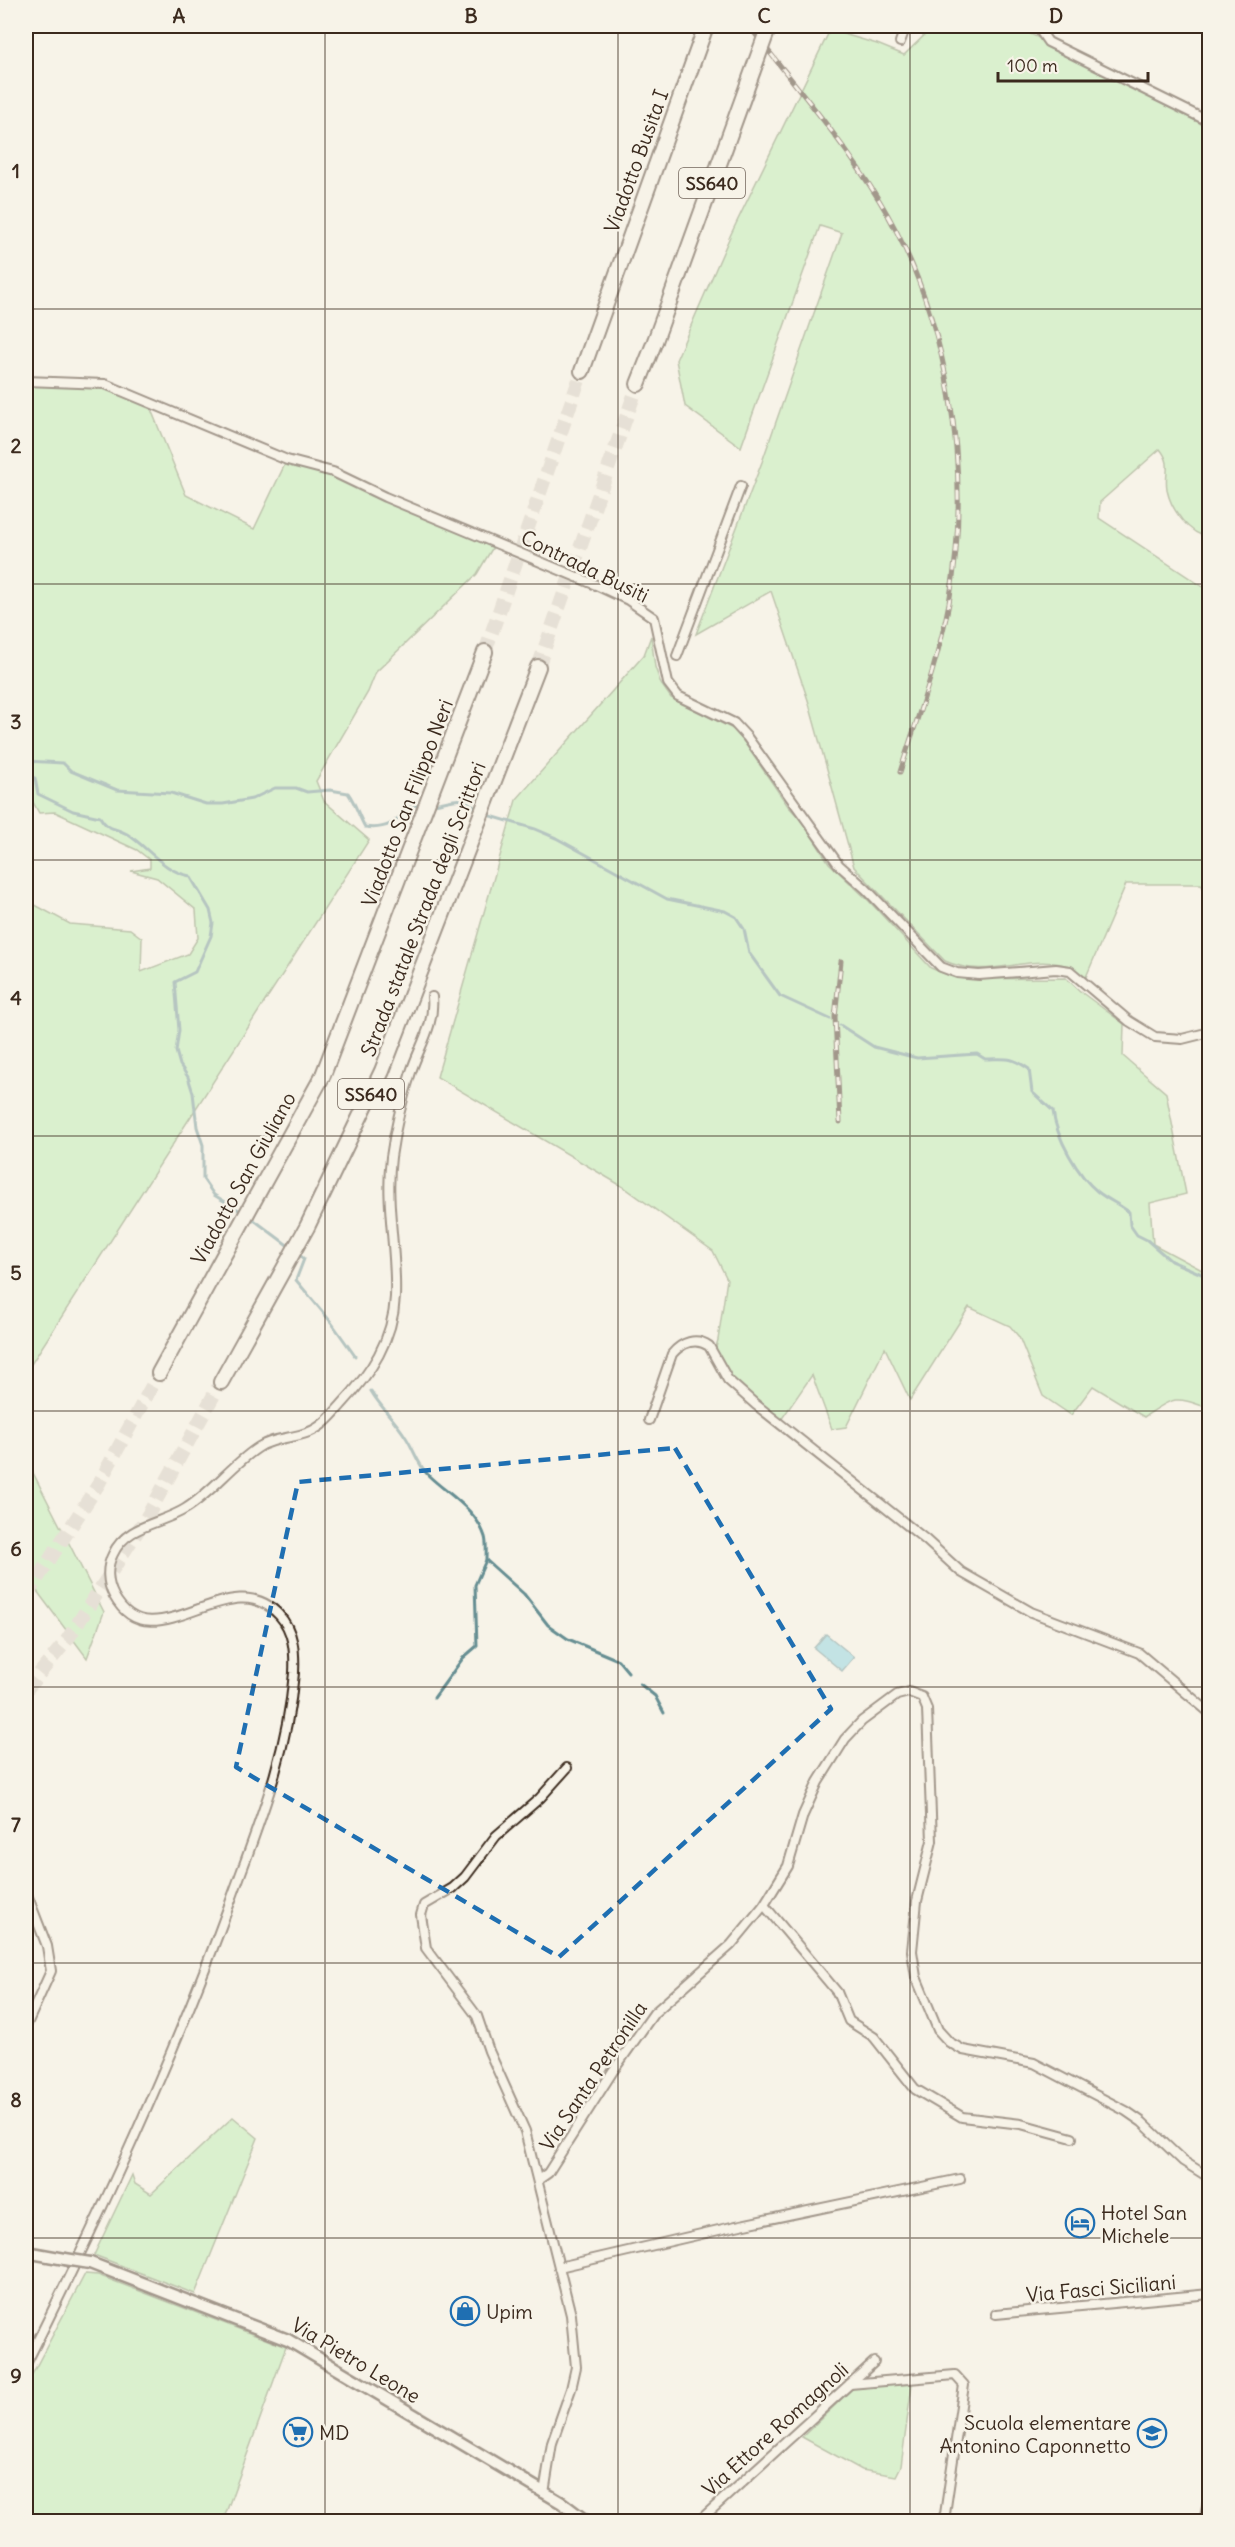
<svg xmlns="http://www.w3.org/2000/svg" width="1235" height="2547" font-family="Delius,sans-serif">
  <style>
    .green { fill: #b7edb0; stroke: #798c67; stroke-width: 1.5 }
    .water { fill: #83d1e0; stroke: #668e92; stroke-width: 1.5 }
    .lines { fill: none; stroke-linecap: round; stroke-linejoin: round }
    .stream { stroke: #668e92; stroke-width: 3 }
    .highway-tunnel { stroke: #d1cbc0; stroke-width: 14; stroke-dasharray: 14 7; stroke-linecap: butt }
    .street-casing { stroke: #3b2a1e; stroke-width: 12 }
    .secondary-casing { stroke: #3b2a1e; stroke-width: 15 }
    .highway-casing { stroke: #3b2a1e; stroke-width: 18 }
    .street { stroke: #f7f3e8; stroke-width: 8 }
    .secondary { stroke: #f7f3e8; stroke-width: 10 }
    .highway { stroke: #f7f3e8; stroke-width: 14 }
    .rail-casing { stroke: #3b2a1e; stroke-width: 5 }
    .rail { stroke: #f7f3e8; stroke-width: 3; stroke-dasharray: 9; stroke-linecap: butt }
    .secondary-bridge-casing { stroke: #3b2a1e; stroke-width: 15; stroke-linecap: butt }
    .highway-bridge-casing { stroke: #3b2a1e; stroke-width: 18; stroke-linecap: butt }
    .secondary-bridge { stroke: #f7f3e8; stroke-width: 10 }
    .highway-bridge { stroke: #f7f3e8; stroke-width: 14 }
    .marked { fill: none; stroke: #1f6fb2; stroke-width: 4.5; stroke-dasharray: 12 8; stroke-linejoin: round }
    .grid { fill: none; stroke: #3b2a1e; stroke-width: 1.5; stroke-opacity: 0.55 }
    .labels { text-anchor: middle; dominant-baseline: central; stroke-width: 5; stroke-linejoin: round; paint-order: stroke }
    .shield { fill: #f7f3e8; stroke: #73665b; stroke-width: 1.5 }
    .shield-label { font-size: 18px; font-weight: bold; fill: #3b2a1e }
    .street-label { font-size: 20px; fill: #3b2a1e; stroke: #f7f3e8 }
    .poi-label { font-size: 20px; fill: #3b2a1e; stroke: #f7f3e8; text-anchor: start }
    .neatline { fill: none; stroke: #3b2a1e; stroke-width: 2 }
    .grid-label { font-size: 20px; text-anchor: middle; font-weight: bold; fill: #3b2a1e }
  </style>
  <rect width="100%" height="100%" fill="#f7f3e8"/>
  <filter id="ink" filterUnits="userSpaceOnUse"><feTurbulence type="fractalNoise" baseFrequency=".0167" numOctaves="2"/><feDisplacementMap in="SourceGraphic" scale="12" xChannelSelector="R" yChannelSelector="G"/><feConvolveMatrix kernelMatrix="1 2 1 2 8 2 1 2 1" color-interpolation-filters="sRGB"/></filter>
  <g filter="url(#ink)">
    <g class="green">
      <path d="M934 26H1013L1085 59 1209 122V537C1189 535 1171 509 1167 490 1164 472 1173 465 1160 449L1100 502 1099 518 1209 591V899L1201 884H1126L1086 977C1078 972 1070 966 1061 964 1020 956 988 980 945 961L854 867 808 700 771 591 696 634 762 462 842 233 820 226 741 447 685 406 676 360 731 234 830 30 877 44 904 55Z"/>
      <path d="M26 381 105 384 148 402 186 495 254 529 287 460 333 472 496 542 477 574 376 672 368 692 316 781 324 801 369 840 26 1372V900L70 924 130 929 142 938 141 972 188 954 198 938 196 910 157 878 131 871 150 868V860L137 850 55 812 39 813 30 797 26 796Z"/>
      <path d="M651 636 655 667 661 684 671 698 733 729 744 742 788 806 802 821 829 863 869 901 931 968 950 976 965 979 1066 978 1081 992 1124 1024 1123 1056 1166 1093 1186 1194 1150 1203 1153 1244 1202 1270 1209 1263V1408C1173 1396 1176 1396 1144 1417L1093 1386 1071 1415 1043 1396 1019 1337 1010 1326 969 1307 910 1400 885 1348 846 1427 832 1429 812 1375 779 1423 728 1380 714 1354 718 1340 727 1279 713 1251 625 1188 437 1077 516 800 644 655Z"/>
      <path d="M26 1459 104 1612 87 1658 34 1587 26 1591Z"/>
      <path d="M233 2117 258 2138 195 2294 94 2255 132 2175 135 2184 151 2194Z"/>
      <path d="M85 2274 98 2275 286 2347 223 2521H26V2386Z"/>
      <path d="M912 2384 901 2466 896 2476 862 2470 802 2437 853 2388Z"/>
    </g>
    <path class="water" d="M826 1634 854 1657 842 1671 814 1648Z"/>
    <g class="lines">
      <g class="stream">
        <path d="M26 761 63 763 71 771 117 790 171 793 206 804H223L252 799 275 788H296L307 792 330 790 348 793C356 804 358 815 365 827 385 830 397 823 408 806L421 805"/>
        <path d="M26 774 35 778 38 794 73 811 100 817C108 831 115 827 127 834 149 848 163 871 190 876L210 910 213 923 211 936 195 972 175 982 179 1030 176 1051 180 1065 188 1077 193 1093 197 1127 203 1145V1179L214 1195 242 1212"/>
        <path d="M431 804C453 803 460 791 478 811"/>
        <path d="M484 814 535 829 556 838 667 899 725 911 736 917 744 929 749 953 780 996 830 1019"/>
        <path d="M840 1025 874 1047 917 1058 977 1054 985 1059C1007 1059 1010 1056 1029 1069L1032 1092 1053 1111C1056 1137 1078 1176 1098 1192 1108 1200 1119 1204 1129 1212L1130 1225 1137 1235 1147 1240 1171 1261 1204 1275 1210 1273"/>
        <path d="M250 1217 290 1247"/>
        <path d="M297 1253 304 1259 296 1280 331 1322 355 1356"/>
        <path d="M371 1391C381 1408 395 1420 405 1436 414 1449 417 1464 429 1476 449 1495 476 1509 485 1537 487 1544 486 1553 486 1560L524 1594 548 1625 568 1639 618 1660 628 1672"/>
        <path d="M640 1684 655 1696 664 1713"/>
        <path d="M434 1698 463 1658 477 1646 475 1585 486 1560"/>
      </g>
      <g class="highway-tunnel">
        <path d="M485 652 582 371"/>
        <path d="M538 667 638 384"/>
        <path d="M26 1596 98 1485 159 1373"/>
        <path d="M26 1690 67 1640 148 1515 221 1382"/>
      </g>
      <g class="street-casing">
        <g id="street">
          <path d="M1037 26 1048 42 1210 122"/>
          <path d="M900 42 906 26"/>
          <path d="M26 381 105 384 287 460 333 472 385 497 596 585 628 600 654 618 668 683 678 696 734 723 747 737 839 865 866 889 941 967 957 973 979 975 1056 969 1070 971 1129 1021 1155 1037 1182 1039 1210 1032"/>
          <path d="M677 656 741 486"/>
          <path d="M649 1420 672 1354C682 1342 696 1337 709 1346L728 1380 755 1404 926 1540 961 1572 1031 1612 1139 1653 1210 1713"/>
          <path d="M26 1892 47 1946 51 1971 26 2026"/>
          <path d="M764 1905 837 1992 849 2021 874 2037 915 2089 962 2117 1021 2124 1072 2138"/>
          <path d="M538 2180 548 2173 613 2071 654 2013 731 1945 764 1905 788 1866 803 1815 818 1782 845 1739 862 1721 897 1695 909 1692 922 1697 927 1709 932 1841 917 1901 912 1951 916 1977 938 2030 949 2042 963 2050 1034 2063 1126 2111 1142 2122 1183 2161 1210 2178"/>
          <path d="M559 2267 736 2226 960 2179"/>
          <path d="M996 2314 1210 2294"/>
          <path d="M26 2364C102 2212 173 2059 231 1900 259 1823 287 1756 294 1673 295 1653 294 1631 279 1615 231 1560 152 1666 114 1596 107 1583 106 1567 113 1554 126 1525 161 1524 185 1509 213 1492 232 1464 259 1447 275 1437 292 1439 309 1432 323 1427 333 1414 342 1404 371 1373 393 1340 395 1297 397 1250 385 1205 391 1157 395 1128 402 1100 411 1072 419 1047 435 1025 432 997"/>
          <path d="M850 2384 955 2375 964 2385 945 2514 940 2522"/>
          <path d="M544 2493 552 2443 571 2389 576 2367 571 2315 525 2131 489 2051 477 2016 426 1948 421 1915 424 1905 453 1888 465 1877 496 1836 540 1798 567 1768"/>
          <path d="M698 2522 874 2362"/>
          <path d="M1204 2522 1210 2492"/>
        </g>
      </g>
      <g class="secondary-casing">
        <g id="secondary">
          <path d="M26 2252 65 2259"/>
          <path d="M90 2263 288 2340 562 2503 587 2522"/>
        </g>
      </g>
      <g class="highway-casing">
        <g id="highway">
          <path d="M582 371 706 26"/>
          <path d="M638 384 655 341"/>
          <path d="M159 1373 323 1075 485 652"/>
          <path d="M221 1382 307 1227 382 1071 538 667"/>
        </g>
      </g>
      <use href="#street" class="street"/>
      <use href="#secondary" class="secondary"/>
      <use href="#highway" class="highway"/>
      <g class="rail-casing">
        <g id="rail">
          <path d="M749 26C793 83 841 138 879 200 949 315 973 471 949 603 938 661 918 716 900 772"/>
          <path d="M840 1122 835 1017 841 961"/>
        </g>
      </g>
      <use href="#rail" class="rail"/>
      <g class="secondary-bridge-casing">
        <path id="secondary-bridge" d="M65 2259 90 2263"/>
      </g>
      <g class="highway-bridge-casing">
        <path id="highway-bridge" d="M655 341 769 26"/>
      </g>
      <use href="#secondary-bridge" class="secondary-bridge"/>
      <use href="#highway-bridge" class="highway-bridge"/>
    </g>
  </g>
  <path d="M0 0H1235V2547H0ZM675 1448 831 1709 559 1957 236 1767 298 1482Z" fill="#f7f3e8" fill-opacity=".55" fill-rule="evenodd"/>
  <path class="marked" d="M675 1448 831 1709 559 1957 236 1767 298 1482Z"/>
  <path class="grid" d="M325 26V2522M618 26V2522M910 26V2522M26 309H1210M26 584H1210M26 860H1210M26 1136H1210M26 1411H1210M26 1687H1210M26 1963H1210M26 2238H1210"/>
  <defs>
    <g id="hotel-ring" transform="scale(1.5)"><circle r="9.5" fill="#f7f3e8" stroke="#1f6fb2" stroke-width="1.5"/><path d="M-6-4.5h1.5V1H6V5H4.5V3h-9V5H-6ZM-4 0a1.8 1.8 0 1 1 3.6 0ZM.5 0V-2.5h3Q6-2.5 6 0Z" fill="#1f6fb2"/></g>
    <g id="shop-ring" transform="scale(1.5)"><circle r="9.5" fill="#f7f3e8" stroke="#1f6fb2" stroke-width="1.5"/><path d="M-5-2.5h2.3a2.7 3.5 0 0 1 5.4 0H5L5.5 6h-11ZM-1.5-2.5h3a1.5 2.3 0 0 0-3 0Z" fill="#1f6fb2"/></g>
    <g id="supermarket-ring" transform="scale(1.5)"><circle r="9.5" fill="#f7f3e8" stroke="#1f6fb2" stroke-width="1.5"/><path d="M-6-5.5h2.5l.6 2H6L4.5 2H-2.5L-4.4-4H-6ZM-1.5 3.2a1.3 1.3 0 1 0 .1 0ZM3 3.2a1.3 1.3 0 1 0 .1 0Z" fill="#1f6fb2"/></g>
    <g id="school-ring" transform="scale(1.5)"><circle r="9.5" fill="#f7f3e8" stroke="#1f6fb2" stroke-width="1.5"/><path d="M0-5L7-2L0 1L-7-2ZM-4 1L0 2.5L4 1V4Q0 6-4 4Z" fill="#1f6fb2"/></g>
  </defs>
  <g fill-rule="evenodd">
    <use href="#hotel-ring" x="1080" y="2223"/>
    <use href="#shop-ring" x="465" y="2311"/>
    <use href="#supermarket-ring" x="298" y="2432"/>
    <use href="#school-ring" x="1152" y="2433"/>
  </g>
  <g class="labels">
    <g class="shield">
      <rect x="679" y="168" width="66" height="30" rx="4.5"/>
      <rect x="338" y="1079" width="66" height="30" rx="4.5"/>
    </g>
    <g class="shield-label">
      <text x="712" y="183">SS640</text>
      <text x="371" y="1094">SS640</text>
    </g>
    <g class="street-label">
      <text transform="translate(636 161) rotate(-70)">Viadotto Busita I</text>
      <text transform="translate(585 566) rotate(26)">Contrada Busiti</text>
      <text transform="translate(407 803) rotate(-69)">Viadotto San Filippo Neri</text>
      <text transform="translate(423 909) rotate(-69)">Strada statale Strada degli Scrittori</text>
      <text transform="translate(243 1178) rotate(-61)">Viadotto San Giuliano</text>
      <text transform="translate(593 2076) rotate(-56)">Via Santa Petronilla</text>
      <text transform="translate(1101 2288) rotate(-5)">Via Fasci Siciliani</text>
      <text transform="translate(356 2360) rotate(31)">Via Pietro Leone</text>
      <text transform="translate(775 2429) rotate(-42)">Via Ettore Romagnoli</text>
    </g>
    <g class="poi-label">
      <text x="1101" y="2212">Hotel San<tspan x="1101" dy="23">Michele</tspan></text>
      <text x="486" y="2311">Upim</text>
      <text x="1131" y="2422" text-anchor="end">Scuola elementare<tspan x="1131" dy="23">Antonino Caponnetto</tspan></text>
      <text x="319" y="2432">MD</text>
    </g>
  </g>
  <rect width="1235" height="2547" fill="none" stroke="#f7f3e8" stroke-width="66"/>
  <path d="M998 72v9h150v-9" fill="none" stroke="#3b2a1e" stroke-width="3"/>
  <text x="1007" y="72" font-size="18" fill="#3b2a1e" stroke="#f7f3e8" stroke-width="4.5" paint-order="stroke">100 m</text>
  <rect x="33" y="33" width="1169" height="2481" class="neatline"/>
  <g class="grid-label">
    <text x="179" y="23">A</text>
    <text x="471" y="23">B</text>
    <text x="764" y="23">C</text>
    <text x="1056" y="23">D</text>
    <text x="16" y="178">1</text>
    <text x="16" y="453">2</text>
    <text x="16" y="729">3</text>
    <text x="16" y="1005">4</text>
    <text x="16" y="1280">5</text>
    <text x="16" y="1556">6</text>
    <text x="16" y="1832">7</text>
    <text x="16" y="2107">8</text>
    <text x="16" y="2383">9</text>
  </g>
</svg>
